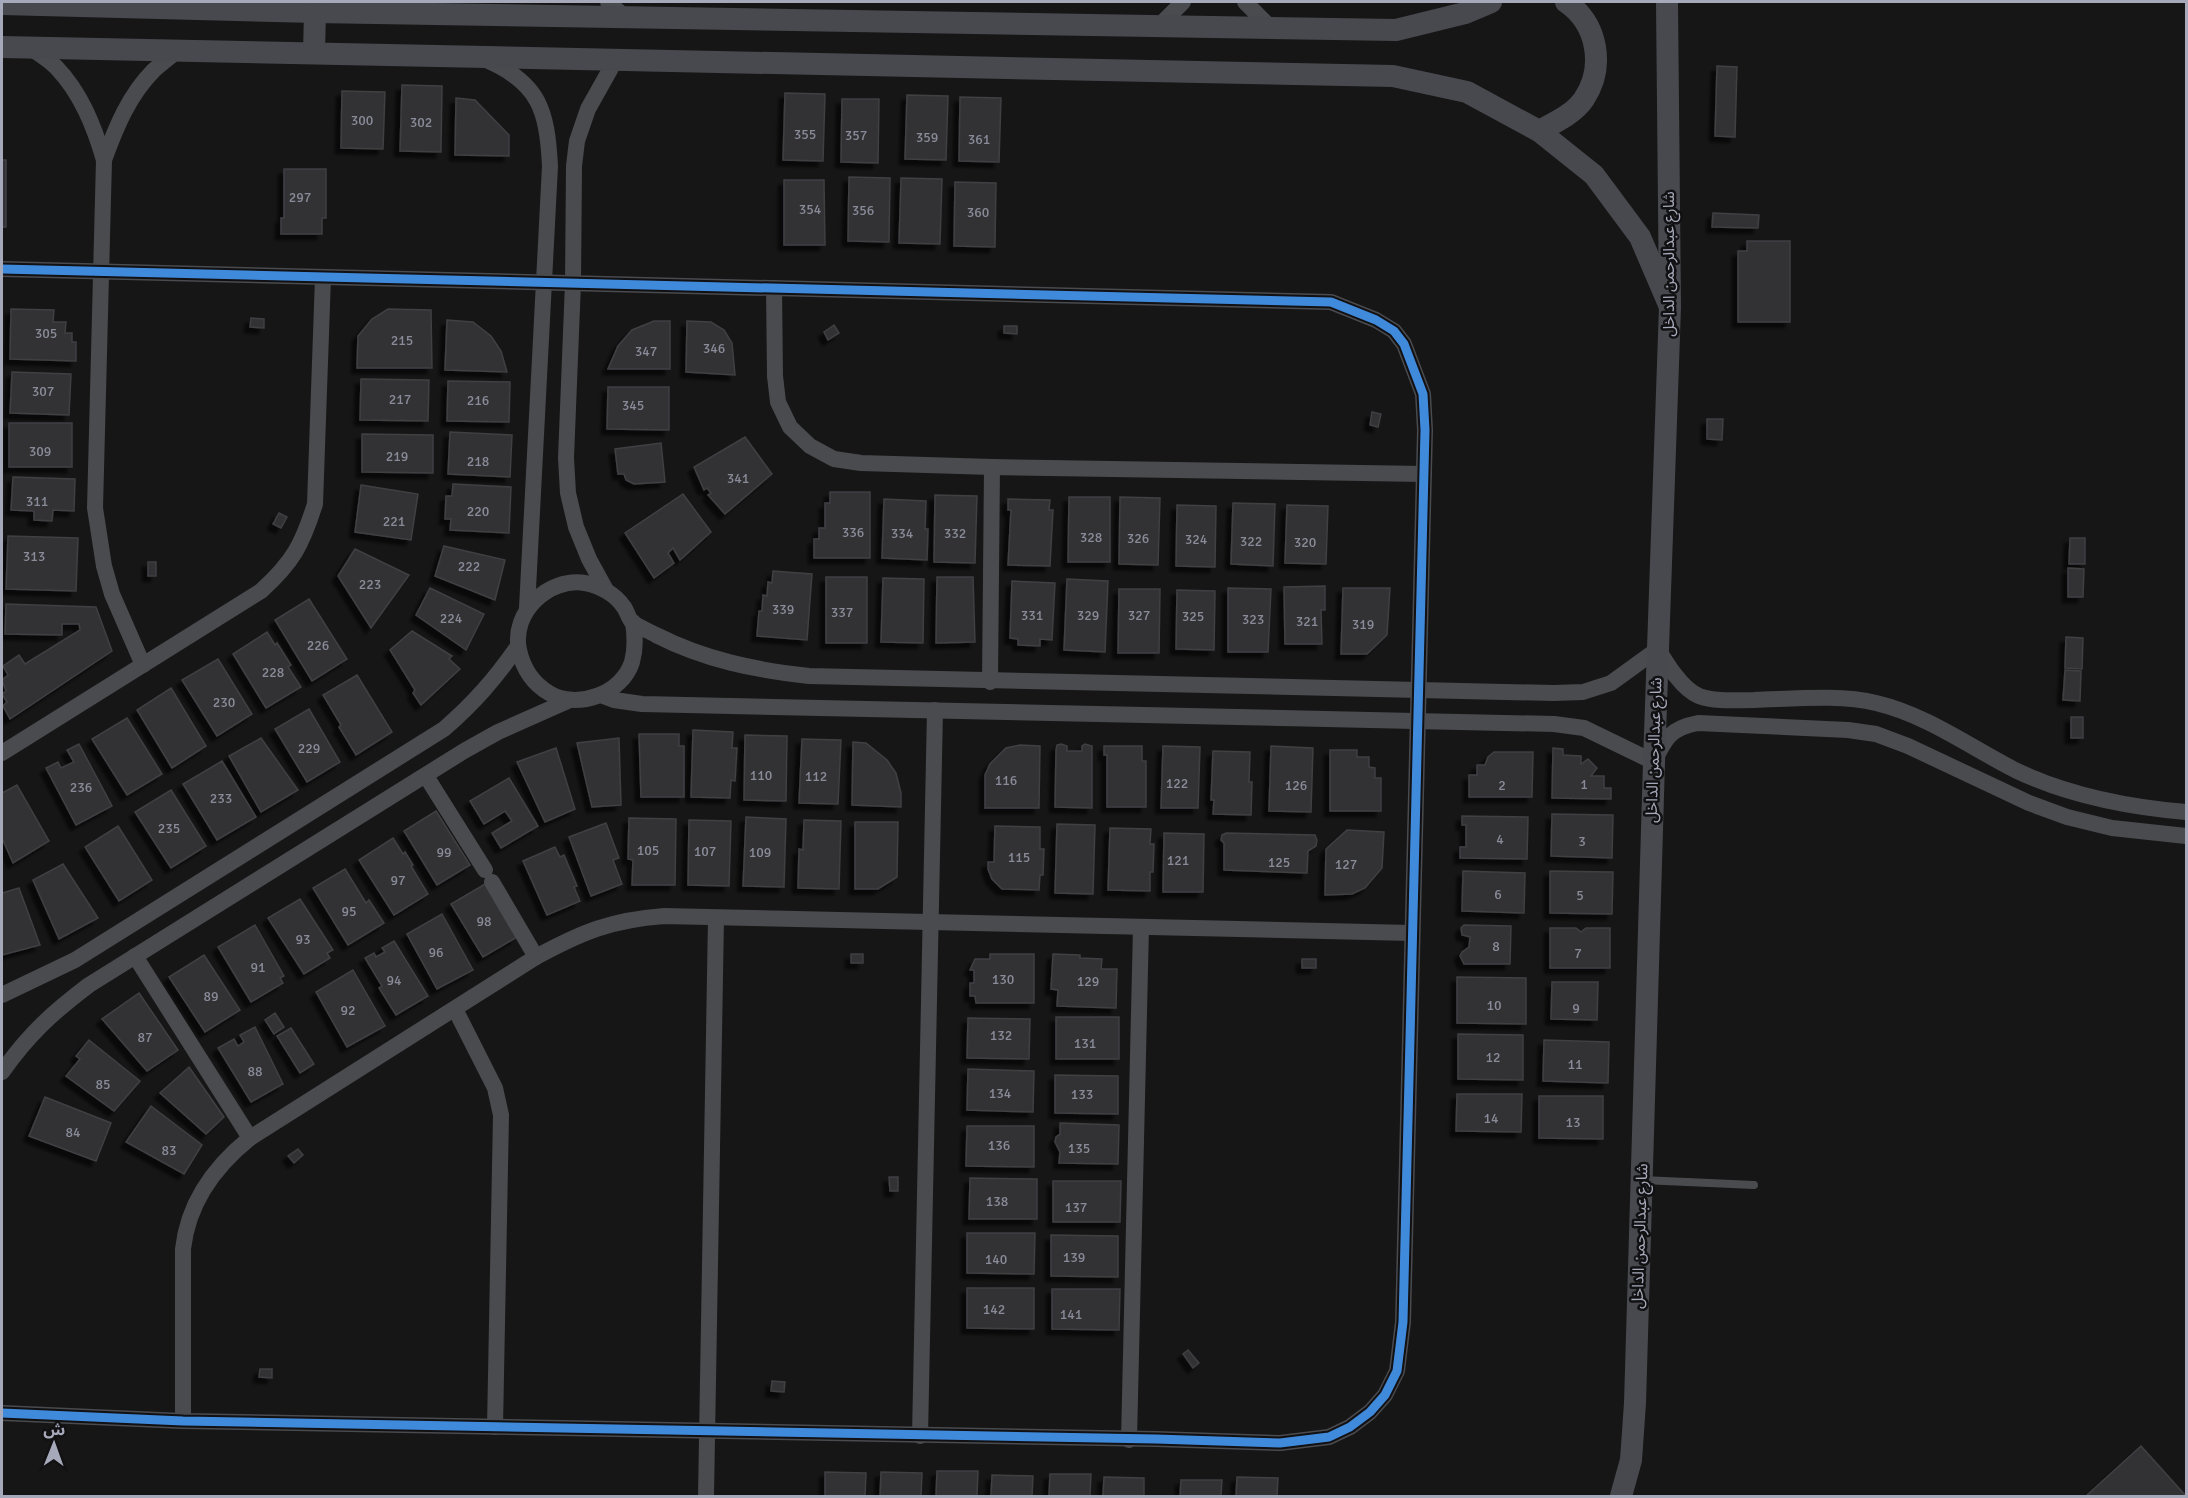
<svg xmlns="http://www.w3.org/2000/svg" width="2188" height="1498" font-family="Signika,'Noto Sans Arabic',sans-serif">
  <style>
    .building { fill: #333335; stroke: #3f3f43; stroke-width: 1.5; filter: url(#shadow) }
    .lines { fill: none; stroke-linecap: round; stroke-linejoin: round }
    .lane { stroke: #4a4b4f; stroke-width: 8 }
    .street { stroke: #4a4b4f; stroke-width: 16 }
    .secondary { stroke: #48494e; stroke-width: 22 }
    .cycleway-casing { stroke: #111012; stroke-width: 13 }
    .cycleway { stroke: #408adc; stroke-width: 9 }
    .labels { text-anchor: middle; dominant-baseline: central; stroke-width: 5; stroke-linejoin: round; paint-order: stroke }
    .number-label { font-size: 14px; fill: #898c98 }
    .street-label { font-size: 16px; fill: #a6a9b9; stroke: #111012 }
  </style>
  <defs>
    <filter id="shadow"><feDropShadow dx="-5.5" dy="5.5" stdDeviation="1.5" flood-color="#0009"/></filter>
  </defs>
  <rect width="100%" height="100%" fill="#161616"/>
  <g class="building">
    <path d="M1717 66 1737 67 1735 137 1715 136Z"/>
    <path d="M402 85 442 86 441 152 400 151Z"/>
    <path d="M342 91 385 92 383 149 341 148Z"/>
    <path d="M785 93 825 94 823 161 783 160Z"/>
    <path d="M907 95 948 96 946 160 905 159Z"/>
    <path d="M960 97 1001 98 999 162 959 161Z"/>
    <path d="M456 98 475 100 509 135V156L455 155Z"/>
    <path d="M842 99H879L878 163 841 162Z"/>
    <rect x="2" y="160" width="4" height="67"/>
    <path d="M284 169H326V218H322V234H281V218H284Z"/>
    <path d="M849 177 890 178 889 242 848 241Z"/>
    <path d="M901 178 942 179 940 244 899 243Z"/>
    <path d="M784 180H824L825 245H784Z"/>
    <path d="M955 182 996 183 995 247 954 246Z"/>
    <path d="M1713 213 1759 215 1758 228 1712 227Z"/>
    <path d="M1747 241H1790V322H1738V251H1747Z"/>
    <path d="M11 309 54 310 53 322H66L65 333H72V342H76V361L10 359Z"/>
    <path d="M388 309 431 310 432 368H357L358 336 372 319Z"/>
    <path d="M251 318 264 319V328L250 327Z"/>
    <path d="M447 320 473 322 491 336 501 351 507 372 445 370Z"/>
    <path d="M654 321H670V369H608L618 346 632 330Z"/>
    <path d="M687 321 711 322 724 330 732 343 735 375 686 372Z"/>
    <path d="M834 325 839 333 828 340 824 332Z"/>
    <path d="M1004 326H1017V334L1004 333Z"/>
    <path d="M12 372 71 374 69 415 10 413Z"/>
    <path d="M361 379 429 380 428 421 360 420Z"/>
    <path d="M448 381 510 382 509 422 447 421Z"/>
    <path d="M608 387H669V430L607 429Z"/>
    <path d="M1372 412 1381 414 1378 427 1370 425Z"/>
    <path d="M1707 419H1723L1722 440 1707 439Z"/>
    <rect x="9" y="423" width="63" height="44"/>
    <path d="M450 432 512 435 510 477 448 474Z"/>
    <path d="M362 434 433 435V473L362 472Z"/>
    <path d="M745 437 772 474 725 514 708 495 711 493 707 488 704 490 694 467Z"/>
    <path d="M661 443 665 482 634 484 626 480 624 474H618L615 449Z"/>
    <path d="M13 477 75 479 74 511 53 510 52 521 34 520V511L11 510Z"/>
    <path d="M453 484 511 487 509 533 450 530 451 519H445L446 496H452Z"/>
    <path d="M361 485 418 494 411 540 355 532Z"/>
    <path d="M830 492H870V558H814V539H819V528H825V503H830Z"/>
    <path d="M683 494 711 532 680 560 673 548 668 553 674 563 654 578 625 533Z"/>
    <path d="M935 495 977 496 975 563 934 562Z"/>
    <path d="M1069 497H1110V562H1068Z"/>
    <path d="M1120 497 1160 498 1158 565 1119 564Z"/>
    <path d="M884 499 926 501 925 529H928L927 560 882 558Z"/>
    <path d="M1008 499 1050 500 1049 510H1053L1050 566 1008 565 1011 510H1008Z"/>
    <path d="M1233 503 1275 504 1273 566 1231 564Z"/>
    <path d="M1177 505 1216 506 1215 567 1176 566Z"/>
    <path d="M1287 505 1328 506 1326 564 1285 563Z"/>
    <path d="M279 513 287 517 281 528 273 524Z"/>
    <path d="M8 536 78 538 76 591 6 589Z"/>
    <path d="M2070 538H2085V564H2069Z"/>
    <path d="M444 546 505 560 495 600 435 576Z"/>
    <path d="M355 549 409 575 371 628 338 576Z"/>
    <rect x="148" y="562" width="8" height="14"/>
    <path d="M2068 568 2084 569 2083 597H2068Z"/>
    <path d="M773 571 812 574 807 640 757 636 759 611H762L763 595 767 596 768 582 772 583Z"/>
    <rect x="826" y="577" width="41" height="66"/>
    <path d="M937 577H973L975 642 936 643Z"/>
    <path d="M883 578 924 579 923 643 881 642Z"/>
    <path d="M1067 579 1108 581 1105 652 1064 650Z"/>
    <path d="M1012 581 1055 583 1052 640 1040 639V646L1018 645V639L1010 638Z"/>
    <path d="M1325 586V610H1321L1322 644H1285L1284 587Z"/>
    <path d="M430 588 484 614 466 650 416 615Z"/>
    <path d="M1228 588 1271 589 1268 652H1228Z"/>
    <path d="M1343 588H1390L1387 635 1367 654H1341Z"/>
    <path d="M1119 589H1160L1159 653H1118Z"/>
    <path d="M1177 590 1215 591 1214 650 1176 649Z"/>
    <path d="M309 599 347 659 312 681 275 620Z"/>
    <path d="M6 604 96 607 112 651 10 719 3 706 7 702 2 694 6 691 2 680 8 675 3 666 19 655 25 664 80 630 79 624H62V635L5 634Z"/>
    <path d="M412 631 452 656 449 659 460 669 421 705 413 693 415 690 390 650Z"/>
    <path d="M267 632 275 645 277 643 291 665 288 667 301 687 266 708 233 654Z"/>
    <path d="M2066 637 2083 638 2082 669 2065 668Z"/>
    <path d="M218 659 252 714 217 736 182 680Z"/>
    <path d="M2065 670 2081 671 2080 701 2063 700Z"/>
    <path d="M357 675 392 732 356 755 339 727 341 725 323 695Z"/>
    <path d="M171 688 206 746 172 768 137 710Z"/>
    <path d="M309 709 340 762 307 782 275 729Z"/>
    <rect x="2071" y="717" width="12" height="21"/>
    <path d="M127 718 162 774 127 795 92 739Z"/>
    <path d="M693 730 733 732 732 748H737L735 781 731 780 730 798 691 797Z"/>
    <path d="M639 734H679V746H684V797H641Z"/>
    <path d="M745 735 787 736 786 801 744 800Z"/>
    <path d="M261 738 298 790 261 812 229 756Z"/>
    <path d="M619 738 621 805 592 807 577 743Z"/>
    <path d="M802 739 841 740 838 804 799 803Z"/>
    <path d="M853 742 866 743 887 760 896 773 901 793V807L852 805Z"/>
    <path d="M79 744 112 806 76 825 46 768 58 762 61 768 74 762 67 750Z"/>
    <path d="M1061 744 1067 746V751H1082V746L1085 744 1092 746V808L1055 807 1056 750 1057 745Z"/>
    <path d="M1020 745 1040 746 1039 808H985V775L990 764 1006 748Z"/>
    <path d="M1104 746H1142V761H1146V807H1107V755H1104Z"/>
    <path d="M1163 746 1200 747 1198 808H1161Z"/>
    <path d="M1271 746 1313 748 1311 812 1269 811Z"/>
    <path d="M556 748 575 809 545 822 517 762Z"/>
    <path d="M1553 748 1563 749V755L1581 756V764L1588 759 1597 768 1591 776H1604V788H1611V799L1552 798Z"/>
    <path d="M1330 750H1357V757H1369V767L1375 768V778H1381V811H1330Z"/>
    <path d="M1213 751 1250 752 1249 782H1252L1251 815 1213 814 1214 800H1211Z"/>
    <path d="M1494 752H1533L1532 797H1469V775H1477V765H1485L1488 757Z"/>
    <path d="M222 761 256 817 217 840 183 784Z"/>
    <path d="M509 778 538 826 501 848 492 833 512 821 505 811 484 824 470 801Z"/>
    <path d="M17 785 49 841 13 863 2 838V793Z"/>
    <path d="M171 790 206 846 171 868 135 812Z"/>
    <path d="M436 811 470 865 437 885 404 831Z"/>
    <path d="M1552 814 1613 815 1612 858 1551 856Z"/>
    <path d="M1462 816 1528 817 1527 859 1460 858V847H1466V825H1462Z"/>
    <path d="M746 817 786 819 784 887 743 886Z"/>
    <path d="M629 818 676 819 675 885H632L633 860 628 859Z"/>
    <path d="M689 820 731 821 729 886 688 885Z"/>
    <path d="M804 820 841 821 839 889 798 888 799 849 803 850Z"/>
    <path d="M855 822H898L897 877 878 889H855Z"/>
    <path d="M606 823 619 858 613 860 622 884 591 896 569 837Z"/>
    <path d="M1057 824 1095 825 1093 894 1055 893Z"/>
    <path d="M118 826 152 880 119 901 85 847Z"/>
    <path d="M995 826 1040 827V849H1044L1043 875H1040L1039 890 1002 889 992 879 988 869V862H994Z"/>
    <path d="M1110 828 1151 829 1150 844H1154L1153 872H1150V891L1108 890Z"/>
    <path d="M1347 830 1384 832 1382 868 1365 888 1352 894 1325 895 1326 849Z"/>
    <path d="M1164 833 1204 834 1203 892H1163Z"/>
    <path d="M1226 833 1315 835 1317 840 1316 846 1308 851 1307 873 1224 870V843L1221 840 1222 835Z"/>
    <path d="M393 838 403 854 405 852 413 865 411 866 428 894 394 915 359 860Z"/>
    <path d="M555 847 560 857 564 855 577 886 574 887 580 901 547 915 523 861Z"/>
    <path d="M63 864 98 918 59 939 33 880Z"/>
    <path d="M345 869 366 903 369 900 384 923 348 945 313 888Z"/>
    <path d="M1463 871 1525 873 1524 913 1462 911Z"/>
    <path d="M1550 871 1613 872 1612 914 1550 913Z"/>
    <path d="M485 884 517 937 483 957 451 904Z"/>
    <path d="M19 888 40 945 2 955V893Z"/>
    <path d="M300 899 333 950 327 953 330 958 304 974 268 918Z"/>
    <path d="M442 914 473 970 437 989 407 934Z"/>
    <path d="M255 925 284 976 280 978 283 983 251 1002 218 947Z"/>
    <path d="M1464 925 1511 926 1510 964H1464L1460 956 1462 952 1469 947 1470 937 1462 935 1461 928Z"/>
    <path d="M1550 928H1576L1581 932 1586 928H1610V968H1550Z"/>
    <path d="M394 941 428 996 396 1015 379 988 382 986 365 958 374 953 376 957 385 952 382 948Z"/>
    <rect x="851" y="954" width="12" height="9"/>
    <path d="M990 954H1034V1003H976L975 996H970V983H974V970H970L975 959H990Z"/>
    <path d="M1053 954 1080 955V958L1102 959 1101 969H1117L1116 1008 1057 1006 1058 990 1051 989Z"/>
    <path d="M204 955 240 1010 205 1032 169 977Z"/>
    <rect x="1302" y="959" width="14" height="9"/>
    <path d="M353 970 385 1026 347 1047 316 992Z"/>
    <path d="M1457 977 1526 978V1024L1457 1023Z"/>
    <path d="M1552 982H1598L1597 1020 1551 1019Z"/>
    <path d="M139 993 178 1050 147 1071 102 1019Z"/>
    <path d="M275 1013 284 1027 274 1034 265 1020Z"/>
    <rect x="1056" y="1017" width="63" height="42"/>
    <path d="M968 1018 1030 1019 1029 1059 967 1058Z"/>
    <path d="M255 1027 283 1084 251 1102 218 1048 234 1039 238 1046 244 1042 240 1035Z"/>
    <path d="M291 1028 314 1064 300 1073 277 1036Z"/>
    <path d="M1458 1034 1523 1035V1080L1458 1079Z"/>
    <path d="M89 1040 140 1081 114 1111 66 1076 80 1059 76 1056Z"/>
    <path d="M1544 1040 1609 1042 1608 1083 1543 1081Z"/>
    <path d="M189 1067 224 1117 206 1134 160 1093Z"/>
    <path d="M968 1069 1034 1071 1033 1112 967 1110Z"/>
    <path d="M1055 1075 1118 1076V1114L1055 1113Z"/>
    <path d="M1457 1094H1522L1521 1132 1456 1131Z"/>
    <path d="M1539 1096H1603V1139L1539 1138Z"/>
    <path d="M45 1097 111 1123 96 1161 29 1136Z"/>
    <path d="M151 1106 202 1145 184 1174 126 1142Z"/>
    <path d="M1060 1123 1119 1125 1118 1164 1059 1163 1060 1152 1055 1142 1056 1137 1060 1134Z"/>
    <path d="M967 1126H1034V1167L966 1166Z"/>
    <path d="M298 1149 303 1155 294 1163 288 1156Z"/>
    <path d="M889 1177H898V1191H890Z"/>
    <path d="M970 1178 1037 1179V1219H969Z"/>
    <path d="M1053 1181H1121L1120 1222H1053Z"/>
    <path d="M967 1233H1035L1034 1274 967 1273Z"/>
    <path d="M1051 1235 1118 1236V1277L1051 1276Z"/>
    <path d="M967 1288H1034V1329L967 1328Z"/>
    <path d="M1052 1289H1120L1119 1330 1052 1329Z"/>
    <path d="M1188 1350 1199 1363 1193 1368 1183 1354Z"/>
    <path d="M260 1369H272V1378L259 1377Z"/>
    <path d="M772 1381 785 1382 784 1392 771 1391Z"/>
    <path d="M2141 1446 2186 1496H2086Z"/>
    <path d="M937 1471H978L977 1496H936Z"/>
    <path d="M825 1472 866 1473 865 1496H825Z"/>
    <path d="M881 1472 922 1473 921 1496H880Z"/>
    <path d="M1050 1474H1091L1090 1496H1049Z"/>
    <path d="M992 1475 1033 1476 1032 1496H991Z"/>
    <path d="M1104 1477 1144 1478V1496H1103Z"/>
    <path d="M1237 1477 1278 1478 1277 1496H1236Z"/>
    <path d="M1181 1480H1222L1221 1496H1180Z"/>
  </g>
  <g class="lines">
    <path class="lane" d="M1642 1180 1754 1185"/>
    <g class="street">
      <path d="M608 2 625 17"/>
      <path d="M1245 2 1271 28"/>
      <path d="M1159 26 1183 2"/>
      <path d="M29 47C38 53 48 59 56 67 81 93 94 126 104 160L95 508 104 566 112 594 143 665"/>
      <path d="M486 60C540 83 547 111 550 166L527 608"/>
      <path d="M104 160C116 127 129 95 154 70 162 63 171 56 180 49"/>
      <path d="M2 269 1331 302 1376 320 1394 331 1404 344 1423 394 1425 430 1403 1322 1397 1371 1385 1395 1370 1412 1350 1427 1329 1437 1280 1443 1156 1439 183 1421 2 1413"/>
      <path d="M774 288 775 376 778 402 790 427 810 446 834 459 861 463 992 467 1424 474"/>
      <path d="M606 590 589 559 576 527 568 493 566 458 573 283 574 166 577 141 588 109 616 59"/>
      <path d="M633 622C635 636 636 648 632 662 622 694 577 710 549 693 532 683 523 668 519 650 511 612 549 577 585 583 599 585 616 595 623 606 627 610 628 618 632 622 638 627 649 631 656 635 705 660 755 670 809 676L1553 693 1583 692 1611 683 1658 649C1667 664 1682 689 1699 696 1715 702 1737 700 1754 700 1791 699 1841 694 1876 703 1927 715 1970 747 2015 770 2069 796 2127 807 2186 812"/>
      <path d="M990 682 992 467"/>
      <path d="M601 695 614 700 642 704 1554 724 1584 728 1654 762C1665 738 1671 728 1698 723L1848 730 1876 734 1908 746 2029 803 2067 817 2112 828 2186 836"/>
      <path d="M2 753 261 591C293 562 302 545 315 504L323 277"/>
      <path d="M426 776 485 870"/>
      <path d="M492 882 536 957"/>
      <path d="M135 956 250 1138"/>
      <path d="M2 995 75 960 444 729C474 703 495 679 518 646"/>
      <path d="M455 1009 495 1088 501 1115 495 1427"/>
      <path d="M2 1072C29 1034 52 1013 89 985L464 751 498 732 570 700"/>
      <path d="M183 1421V1249C188 1203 214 1167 250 1138L536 957C582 932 611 920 664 916L1412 933"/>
      <path d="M920 1436 935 710"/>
      <path d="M1129 1440 1141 927"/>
      <path d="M706 1496 716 918"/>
    </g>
    <g class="secondary">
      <path d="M2 4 315 12 1396 30 1465 13 1491 2"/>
      <path d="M2 47 1393 76 1467 92 1539 131 1594 175 1640 237 1670 307"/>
      <path d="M314 52 315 12"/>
      <path d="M1539 131C1554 123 1574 114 1584 99 1605 67 1598 24 1566 2"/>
      <path d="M1621 1496 1631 1460 1635 1403 1654 762 1670 307 1667 2"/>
    </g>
    <g class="cycleway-casing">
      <path id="cycleway" d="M2 269 1331 302 1376 320 1394 331 1404 344 1423 394 1425 430 1403 1322 1397 1371 1385 1395 1370 1412 1350 1427 1329 1437 1280 1443 1156 1439 183 1421 2 1413"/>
    </g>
    <use href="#cycleway" class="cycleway"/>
  </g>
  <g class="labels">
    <g class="number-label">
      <text x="362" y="120">300</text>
      <text x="421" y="122">302</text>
      <text x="805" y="134">355</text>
      <text x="856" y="135">357</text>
      <text x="927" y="137">359</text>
      <text x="979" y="139">361</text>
      <text x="300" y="197">297</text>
      <text x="810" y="209">354</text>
      <text x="863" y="210">356</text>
      <text x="978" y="212">360</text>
      <text x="46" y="333">305</text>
      <text x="402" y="340">215</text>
      <text x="714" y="348">346</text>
      <text x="646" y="351">347</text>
      <text x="43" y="391">307</text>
      <text x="400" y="399">217</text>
      <text x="478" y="400">216</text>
      <text x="633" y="405">345</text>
      <text x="40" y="451">309</text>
      <text x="397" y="456">219</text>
      <text x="478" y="461">218</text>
      <text x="738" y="478">341</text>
      <text x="37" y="501">311</text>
      <text x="478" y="511">220</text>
      <text x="394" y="521">221</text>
      <text x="853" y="532">336</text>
      <text x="902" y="533">334</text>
      <text x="955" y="533">332</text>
      <text x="1091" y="537">328</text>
      <text x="1138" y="538">326</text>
      <text x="1196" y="539">324</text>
      <text x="1251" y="541">322</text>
      <text x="1305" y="542">320</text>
      <text x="34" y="556">313</text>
      <text x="469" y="566">222</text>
      <text x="370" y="584">223</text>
      <text x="783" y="609">339</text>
      <text x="842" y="612">337</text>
      <text x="1032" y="615">331</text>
      <text x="1088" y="615">329</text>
      <text x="1139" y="615">327</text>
      <text x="1193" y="616">325</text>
      <text x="451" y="618">224</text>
      <text x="1253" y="619">323</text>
      <text x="1307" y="621">321</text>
      <text x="1363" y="624">319</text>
      <text x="318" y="645">226</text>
      <text x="273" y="672">228</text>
      <text x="224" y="702">230</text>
      <text x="309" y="748">229</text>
      <text x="761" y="775">110</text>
      <text x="816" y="776">112</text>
      <text x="1006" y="780">116</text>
      <text x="1177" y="783">122</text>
      <text x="1584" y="784">1</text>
      <text x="1296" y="785">126</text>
      <text x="1502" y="785">2</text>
      <text x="81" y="787">236</text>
      <text x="221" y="798">233</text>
      <text x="169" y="828">235</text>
      <text x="1500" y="839">4</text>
      <text x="1582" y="841">3</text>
      <text x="648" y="850">105</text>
      <text x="705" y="851">107</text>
      <text x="444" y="852">99</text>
      <text x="760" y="852">109</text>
      <text x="1019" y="857">115</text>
      <text x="1178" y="860">121</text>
      <text x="1279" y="862">125</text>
      <text x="1346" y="864">127</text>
      <text x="398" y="880">97</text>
      <text x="1498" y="894">6</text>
      <text x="1580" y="895">5</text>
      <text x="349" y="911">95</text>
      <text x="484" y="921">98</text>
      <text x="303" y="939">93</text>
      <text x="1496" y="946">8</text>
      <text x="436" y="952">96</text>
      <text x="1578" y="953">7</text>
      <text x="258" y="967">91</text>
      <text x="1003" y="979">130</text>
      <text x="394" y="980">94</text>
      <text x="1088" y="981">129</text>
      <text x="211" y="996">89</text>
      <text x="1494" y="1005">10</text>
      <text x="1576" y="1008">9</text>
      <text x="348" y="1010">92</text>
      <text x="1001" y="1035">132</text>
      <text x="145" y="1037">87</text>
      <text x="1085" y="1043">131</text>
      <text x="1493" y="1057">12</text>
      <text x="1575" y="1064">11</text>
      <text x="255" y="1071">88</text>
      <text x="103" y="1084">85</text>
      <text x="1000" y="1093">134</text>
      <text x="1082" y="1094">133</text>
      <text x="1491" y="1118">14</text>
      <text x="1573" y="1122">13</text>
      <text x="73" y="1132">84</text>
      <text x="999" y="1145">136</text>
      <text x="1079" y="1148">135</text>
      <text x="169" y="1150">83</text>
      <text x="997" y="1201">138</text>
      <text x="1076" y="1207">137</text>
      <text x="1074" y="1257">139</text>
      <text x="996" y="1259">140</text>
      <text x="994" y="1309">142</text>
      <text x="1071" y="1314">141</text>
    </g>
    <g class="street-label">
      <text transform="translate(1669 264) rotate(-90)">شارع عبدالرحمن الداخل</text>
      <text transform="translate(1654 750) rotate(-88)">شارع عبدالرحمن الداخل</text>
      <text transform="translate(1640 1236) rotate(-88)">شارع عبدالرحمن الداخل</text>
    </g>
  </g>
  <rect width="2188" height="1498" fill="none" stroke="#a6a9b9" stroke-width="6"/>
  <g transform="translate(54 1444) rotate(1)" stroke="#111012" stroke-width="4.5" paint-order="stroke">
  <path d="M0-4.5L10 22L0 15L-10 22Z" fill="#a6a9b9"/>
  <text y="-9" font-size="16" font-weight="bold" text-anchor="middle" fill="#a6a9b9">ش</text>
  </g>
</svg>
